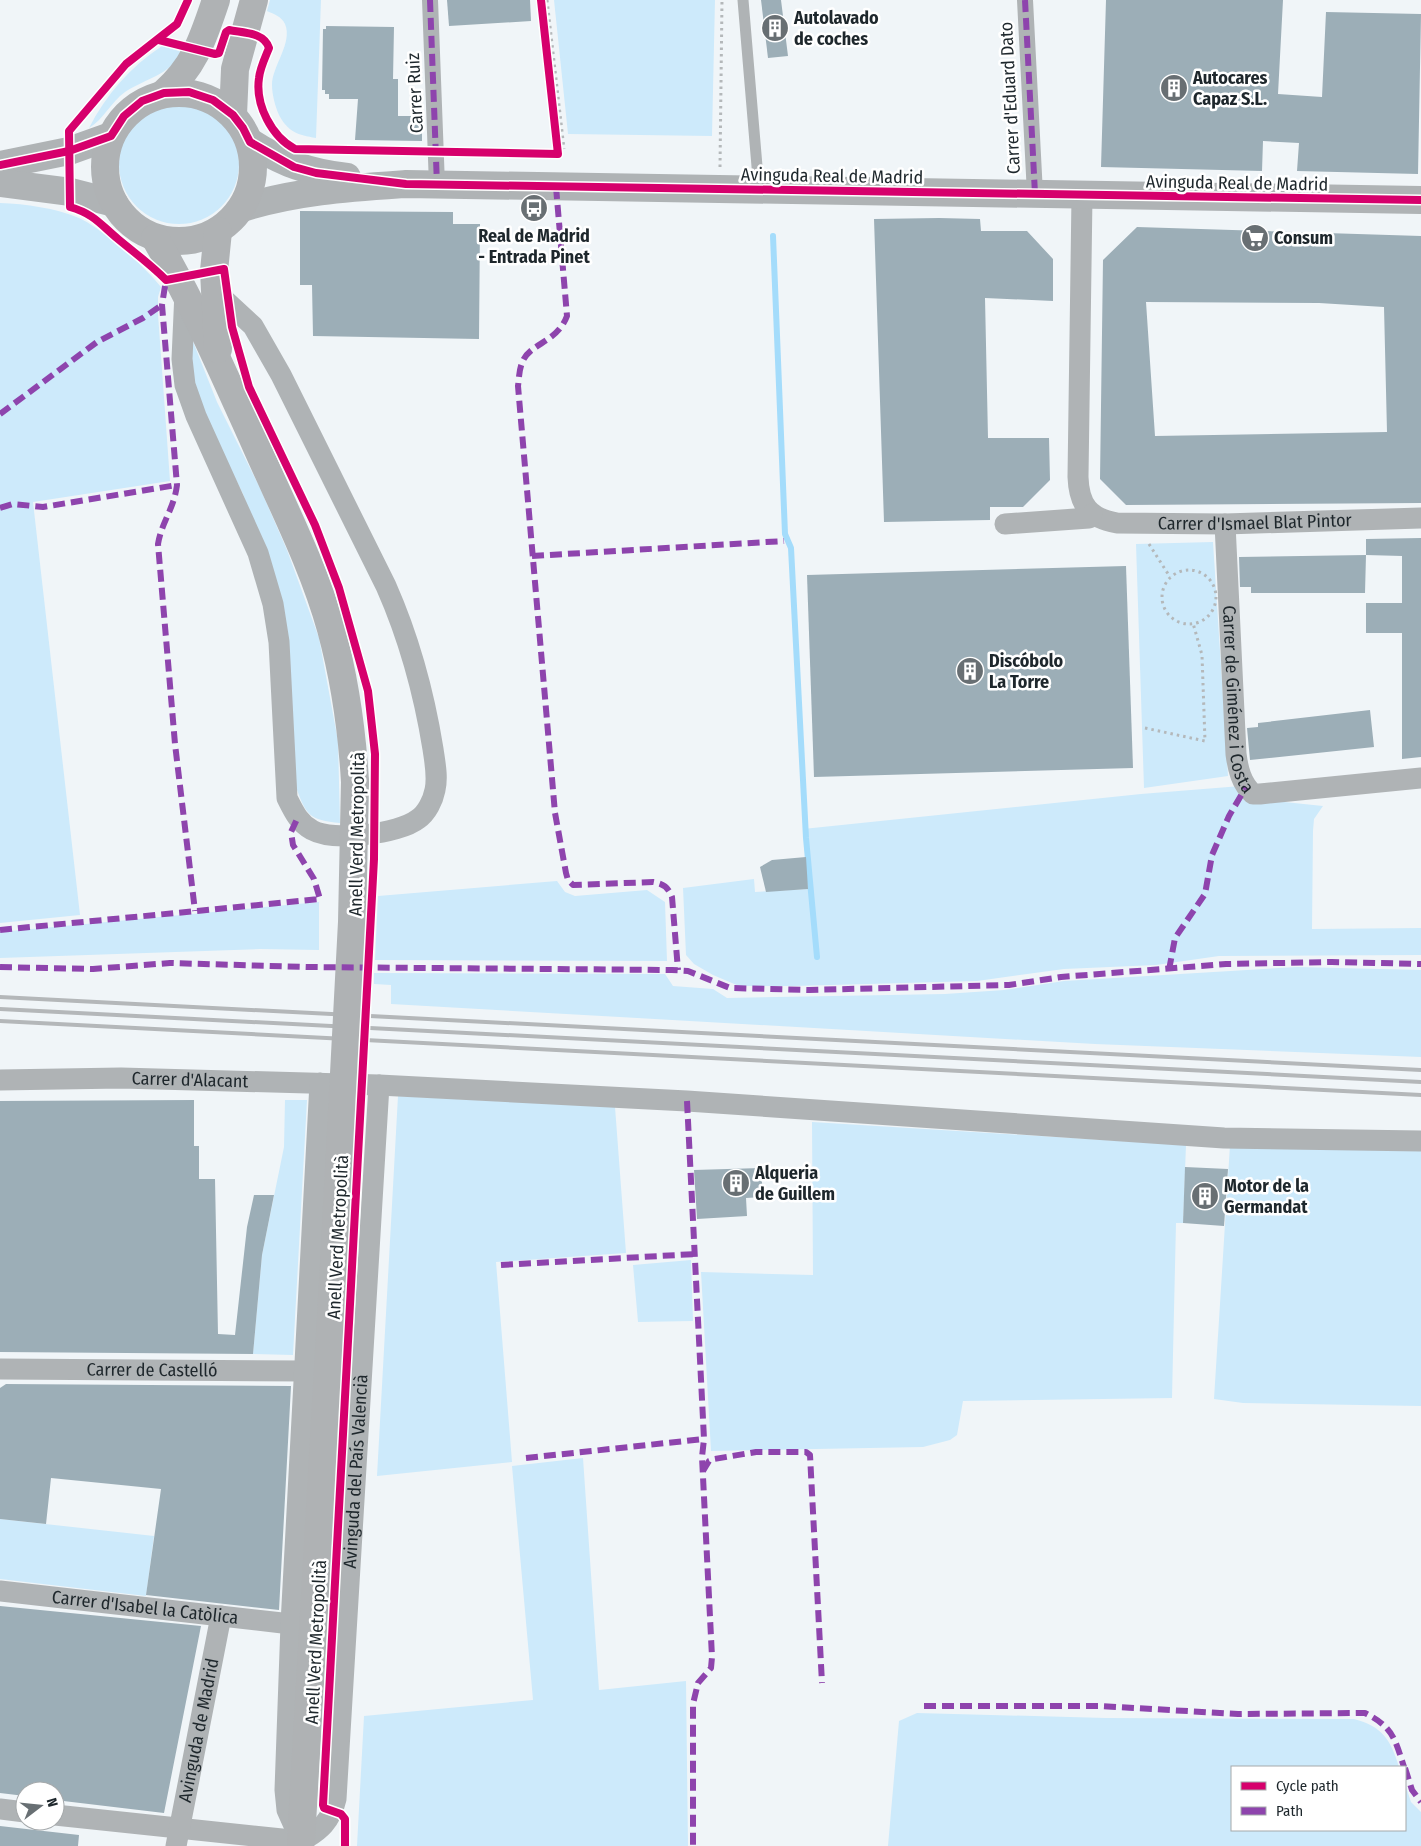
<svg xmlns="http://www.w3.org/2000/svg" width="1421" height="1846" font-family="'Fira Sans Condensed',sans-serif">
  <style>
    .green { fill: #cdeafb }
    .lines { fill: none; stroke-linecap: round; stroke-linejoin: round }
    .stream { stroke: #a4dcfb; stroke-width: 6 }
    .building { fill: #9caeb7; fill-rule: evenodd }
    .path { stroke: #b4b8ba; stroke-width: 3; stroke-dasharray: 2.5 4; stroke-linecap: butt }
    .service { stroke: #afb3b5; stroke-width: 11 }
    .pedestrian { stroke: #afb3b5; stroke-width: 16 }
    .minor { stroke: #afb3b5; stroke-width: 21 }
    .tertiary { stroke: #afb3b5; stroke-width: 28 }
    .secondary { stroke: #afb2b4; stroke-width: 28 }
    .rail { stroke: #b4b7b9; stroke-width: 4 }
    .secondary-bridge { stroke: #afb2b4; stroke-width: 28 }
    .quiet { stroke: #8e44ad; stroke-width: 6; stroke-dasharray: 12 6; stroke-linecap: butt }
    .cycleway-casing { stroke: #fff; stroke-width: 11 }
    .cycleway { stroke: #d6006c; stroke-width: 8 }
    .labels { text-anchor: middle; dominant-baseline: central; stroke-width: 5; stroke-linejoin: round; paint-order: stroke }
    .poi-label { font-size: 18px; font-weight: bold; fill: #1e272c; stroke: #fff; text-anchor: start }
    .street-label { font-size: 18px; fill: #1e272c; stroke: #fff }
  </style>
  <rect width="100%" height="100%" fill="#f0f5f8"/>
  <g class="green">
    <path d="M270 0H321L316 138C298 135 288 132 279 115 275 106 272 94 272 85 272 66 293 43 285 24 282 17 274 14 267 11Z"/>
    <path d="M554 0H715L712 136 568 134Z"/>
    <path d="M162 46 182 52C167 77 148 77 125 92 111 102 103 120 89 128 106 95 130 67 162 46Z"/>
    <circle cx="179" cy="164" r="60"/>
    <path d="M0 203C26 204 55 208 79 218 102 228 146 268 161 287L158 297V314L170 481 33 502 80 915 0 923Z"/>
    <path d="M188 329 217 402 260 488 287 550 319 638 338 741 340 823C309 820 306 815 296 787L266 557 243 494 203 413 194 387Z"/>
    <path d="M1213 542 1228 776 1144 788 1136 544Z"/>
    <path d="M1241 786 1254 799 1323 806 1314 819 1313 831 1312 929 1421 928V955L1219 956 1156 965 1064 969 977 981 794 986H739L713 975 694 964 686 955 683 888 754 879 755 892 808 889 803 829 1141 794Z"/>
    <path d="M557 881 565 892 575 896 647 890 665 902 667 961 375 960 378 896Z"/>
    <path d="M319 902V950L260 949 0 958V932Z"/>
    <path d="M1297 967 1421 970V1057L1095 1044 391 1004V985L374 984V973L665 974 673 986 713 989 727 998 945 994 1004 990 1064 981Z"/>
    <path d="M398 1096 615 1107 626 1253 496 1262 512 1462 377 1476Z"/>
    <path d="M285 1100H307L293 1355 253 1354 262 1255 284 1147Z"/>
    <path d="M812 1122 1186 1145 1183 1223H1176L1172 1398 963 1401 957 1435 950 1440 923 1447 711 1451 701 1272 813 1275Z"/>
    <path d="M1230 1145 1421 1150V1406L1243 1403 1214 1399Z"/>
    <path d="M691 1260 693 1321 638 1322 633 1265Z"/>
    <path d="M583 1458 599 1690 686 1681 688 1846H357L364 1716 533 1700 512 1466Z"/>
    <path d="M0 1519 154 1536 146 1596 0 1579Z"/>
    <path d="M917 1713 1106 1718 1354 1719C1382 1726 1391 1740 1399 1767H1232V1830H1405V1784L1411 1802 1421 1812V1846H888L899 1721Z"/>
  </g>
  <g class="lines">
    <path class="stream" d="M773 236 785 534 791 548 806 838 817 957"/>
  </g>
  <g class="building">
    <path d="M447 0H530L531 21 449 26Z"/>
    <path d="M761 0H781L788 56 768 58Z"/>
    <path d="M1106 0H1283L1278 94 1322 97 1326 12 1421 14 1418 174 1297 171 1299 143 1263 141 1262 171 1101 167Z"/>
    <path d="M326 26 394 27 393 79H398V116H422V141L355 140 358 99H329V94H325V90H322L323 29H326Z"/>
    <path d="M300 211 453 212V224H480L479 339 313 336 312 285H300Z"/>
    <path d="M939 218 980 219 981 231H1027L1053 259V301L985 298 988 438H1049L1050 480 1023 507H990V520L884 522 874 219Z"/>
    <path d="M1137 227 1421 236V503L1126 505 1100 479 1103 260ZM1146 302 1319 303 1384 307 1387 432 1155 436Z"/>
    <path d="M1421 538V757L1402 759V633H1366V603H1402V556L1366 555V539Z"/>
    <path d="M1366 555 1365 593H1251V587H1240L1239 557Z"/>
    <path d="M1126 566 1133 768 814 777 807 575Z"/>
    <path d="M1370 710 1374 747 1250 760 1247 728 1258 727V723Z"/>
    <path d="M806 857 808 889 766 892 760 867 772 860Z"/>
    <path d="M194 1100V1146H199V1179H215L218 1334 235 1335 247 1227 254 1195H274L262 1255 253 1354 0 1352V1101Z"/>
    <path d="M1185 1167 1228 1169 1224 1226 1183 1223Z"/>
    <path d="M761 1168 763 1197 746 1198 747 1216 697 1219 694 1170Z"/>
    <path d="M6 1384 291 1386 279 1610 146 1595 161 1489 51 1478 46 1524 0 1519V1388Z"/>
    <path d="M0 1606 201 1626 164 1813 55 1800V1791H25V1796L0 1793Z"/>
    <path d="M0 1826 79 1835 78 1846H0Z"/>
  </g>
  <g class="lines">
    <g class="path">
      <path d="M547 0 564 149"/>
      <path d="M720 167 722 0"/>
      <path d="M1149 544 1170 577"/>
      <circle cx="1189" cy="597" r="27"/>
      <path d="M1145 728 1205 741 1202 655 1193 623"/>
    </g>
    <path class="service" d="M743 0 759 190"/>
    <g class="pedestrian">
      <path d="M430 0 437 185"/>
      <path d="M1025 0 1035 194"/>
    </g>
    <g class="minor">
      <path id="s1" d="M1082 196 1078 477C1079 505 1089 518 1117 523L1225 524 1421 518"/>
      <path d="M185 292 182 359 185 385 196 416 258 553 273 604 279 642 287 798C294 812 299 823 312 830 333 842 399 834 418 819 427 813 433 800 435 790 438 777 435 763 433 749 424 693 409 638 386 586L281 375 253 326 215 291"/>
      <path d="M1005 524 1089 518 1092 514"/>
      <path id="s2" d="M1225 524 1236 754C1238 769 1241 783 1253 794H1260L1421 778"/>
      <path id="s3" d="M0 1080 121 1078 379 1085 687 1101 1224 1138 1421 1141"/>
      <path id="s4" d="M0 1369 305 1371"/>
      <path id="s5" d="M0 1591 291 1624"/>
      <path d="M0 1809 25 1812"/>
      <path d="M55 1815 301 1841"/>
      <path d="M300 1839 287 1810 285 1790 291 1624 320 1083"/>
      <path id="s6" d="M301 1841C320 1831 331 1821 336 1799L379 1085"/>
      <path id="s7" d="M176 1846 221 1616"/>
    </g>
    <g class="tertiary">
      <path d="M250 142C284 164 308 172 347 177"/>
      <path d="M0 165 69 151 111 136"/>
      <path d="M0 183 71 192 114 203"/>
      <path d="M242 208C298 191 348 188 406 184L1421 200"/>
    </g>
    <g class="secondary">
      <circle cx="179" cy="167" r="74"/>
      <path d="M164 93C195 66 203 38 216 0"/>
      <path d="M233 115 235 69 254 0"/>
      <path d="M155 238C193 303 223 372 254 441 281 503 313 564 331 629 345 680 352 730 355 782"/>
      <path d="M218 349 214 271 218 231"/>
      <path d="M301 1841 334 1263"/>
    </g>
    <g class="rail">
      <path d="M0 997 1421 1070"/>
      <path d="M0 1009 1421 1082"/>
      <path d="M0 1021 1421 1095"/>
    </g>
    <path class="secondary-bridge" d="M334 1263 352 922 355 782"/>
    <g class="quiet">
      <path d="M430 0 437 185"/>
      <path d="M1025 0 1035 194"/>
      <path d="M556 187 567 316C557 343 529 343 522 363 519 370 519 379 518 386L555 813 566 873 568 880 573 885 653 882C664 884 668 887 672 897L678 970"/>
      <path d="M165 286 162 305 177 485C174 509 162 521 158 544L175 744 195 911"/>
      <path d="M0 414 97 342 143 318 162 305"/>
      <path d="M0 508 13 504 43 507 177 485"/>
      <path d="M532 556 784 541"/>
      <path d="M0 930 320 899 314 879 293 845 291 832 297 819"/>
      <path d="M0 967 93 969 170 963 307 967 672 970 688 971 730 988 809 990 1009 985 1061 977 1226 964 1332 962 1421 964"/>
      <path d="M1169 970 1175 938 1205 894 1212 855 1229 816 1246 787"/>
      <path d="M687 1101 704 1439 702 1457 712 1657 711 1668 698 1683 693 1704V1846"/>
      <path d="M501 1265 695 1254"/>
      <path d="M526 1458 704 1439"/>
      <path d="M703 1471 709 1461 714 1459 756 1452H806L810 1455 822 1683"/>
      <path d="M924 1706H1100L1238 1714 1365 1713C1393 1727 1395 1739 1404 1767"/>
      <path d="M1405 1768 1412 1790 1421 1802"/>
    </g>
    <g class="cycleway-casing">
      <g id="cycleway">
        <path d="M188 0 177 24 126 64 69 131 70 207C94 214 100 224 118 239 136 254 150 264 166 280L224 269 232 327 249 387 315 525 339 588 368 691 375 754 374 859 323 1805 324 1808 341 1814 345 1819V1846"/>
        <path d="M159 40 215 54 219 53 226 32 229 30C243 33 264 32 269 48 265 58 260 68 259 78 255 105 272 137 295 149L558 154 541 0"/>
        <path d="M0 165 69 151 111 136 124 116 142 101 164 93 189 92 213 100 233 115 243 128 250 142 294 167 316 173 406 184 1421 200"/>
      </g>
    </g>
    <use href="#cycleway" class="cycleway"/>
  </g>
  <defs>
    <g id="building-disc" transform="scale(1.4375)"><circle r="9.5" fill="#686f73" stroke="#fff"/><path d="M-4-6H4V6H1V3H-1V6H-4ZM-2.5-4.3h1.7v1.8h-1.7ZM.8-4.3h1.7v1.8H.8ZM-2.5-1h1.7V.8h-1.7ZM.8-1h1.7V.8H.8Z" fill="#fff"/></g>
    <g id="bus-disc" transform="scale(1.4375)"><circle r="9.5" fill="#686f73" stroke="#fff"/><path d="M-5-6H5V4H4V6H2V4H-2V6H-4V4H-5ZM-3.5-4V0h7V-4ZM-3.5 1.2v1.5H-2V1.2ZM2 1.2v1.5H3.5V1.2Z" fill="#fff"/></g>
    <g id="supermarket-disc" transform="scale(1.4375)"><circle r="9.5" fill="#686f73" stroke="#fff"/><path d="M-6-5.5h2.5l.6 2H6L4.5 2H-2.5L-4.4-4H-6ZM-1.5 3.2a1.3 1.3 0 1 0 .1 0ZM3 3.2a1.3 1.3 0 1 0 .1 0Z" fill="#fff"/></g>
  </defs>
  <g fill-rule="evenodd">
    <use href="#building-disc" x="775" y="28"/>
    <use href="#building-disc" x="1174" y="88"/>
    <use href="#bus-disc" x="534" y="208"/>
    <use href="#supermarket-disc" x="1255" y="238"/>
    <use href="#building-disc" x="970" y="671"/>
    <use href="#building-disc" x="736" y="1183"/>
    <use href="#building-disc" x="1205" y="1196"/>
  </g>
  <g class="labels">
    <g class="poi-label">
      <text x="794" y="18">Autolavado<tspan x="794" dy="21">de coches</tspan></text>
      <text x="1193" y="78">Autocares<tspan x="1193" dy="21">Capaz S.L.</tspan></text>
      <text x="534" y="236" text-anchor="middle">Real de Madrid<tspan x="534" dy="21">- Entrada Pinet</tspan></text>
      <text x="1274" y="238">Consum</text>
      <text x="989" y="661">Discóbolo<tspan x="989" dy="21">La Torre</tspan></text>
      <text x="755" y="1173">Alqueria<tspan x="755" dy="21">de Guillem</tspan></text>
      <text x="1224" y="1186">Motor de la<tspan x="1224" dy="21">Germandat</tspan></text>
    </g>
    <g class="street-label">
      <text transform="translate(415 93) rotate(-93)">Carrer Ruiz</text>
      <text transform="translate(1010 98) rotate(-93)">Carrer d'Eduard Dato</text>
      <text transform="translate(832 176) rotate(1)">Avinguda Real de Madrid</text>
      <text transform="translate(1237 183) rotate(1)">Avinguda Real de Madrid</text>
      <text stroke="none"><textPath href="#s1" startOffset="486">Carrer d'Ismael Blat Pintor</textPath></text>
      <text stroke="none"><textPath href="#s2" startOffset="176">Carrer de Giménez i Costa</textPath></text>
      <text transform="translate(357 834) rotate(-89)">Anell Verd Metropolità</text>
      <text stroke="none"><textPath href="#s3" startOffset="190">Carrer d'Alacant</textPath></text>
      <text transform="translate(338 1237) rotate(-87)">Anell Verd Metropolità</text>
      <text stroke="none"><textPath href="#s4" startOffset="152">Carrer de Castelló</textPath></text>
      <text stroke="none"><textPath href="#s6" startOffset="385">Avinguda del País Valencià</textPath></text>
      <text stroke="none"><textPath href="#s5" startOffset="146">Carrer d'Isabel la Catòlica</textPath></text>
      <text transform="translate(316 1642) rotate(-87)">Anell Verd Metropolità</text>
      <text stroke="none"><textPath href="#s7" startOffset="118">Avinguda de Madrid</textPath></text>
    </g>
  </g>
  <rect x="1231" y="1766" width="175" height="65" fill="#ffffff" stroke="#a5a9ab"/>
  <rect x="1241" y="1782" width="25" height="8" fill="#d6006c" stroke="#a5a9ab"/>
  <text x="1276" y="1791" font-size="15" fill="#1e272c">Cycle path</text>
  <rect x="1241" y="1807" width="25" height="8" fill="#8e44ad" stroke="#a5a9ab"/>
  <text x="1276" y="1816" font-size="15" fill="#1e272c">Path</text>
  <g transform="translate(40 1806) rotate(74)"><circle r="24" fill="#ffffff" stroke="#a5a9ab"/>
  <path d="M0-4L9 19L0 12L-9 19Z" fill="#686f73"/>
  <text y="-8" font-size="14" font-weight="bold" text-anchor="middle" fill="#1e272c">N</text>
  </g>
</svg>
